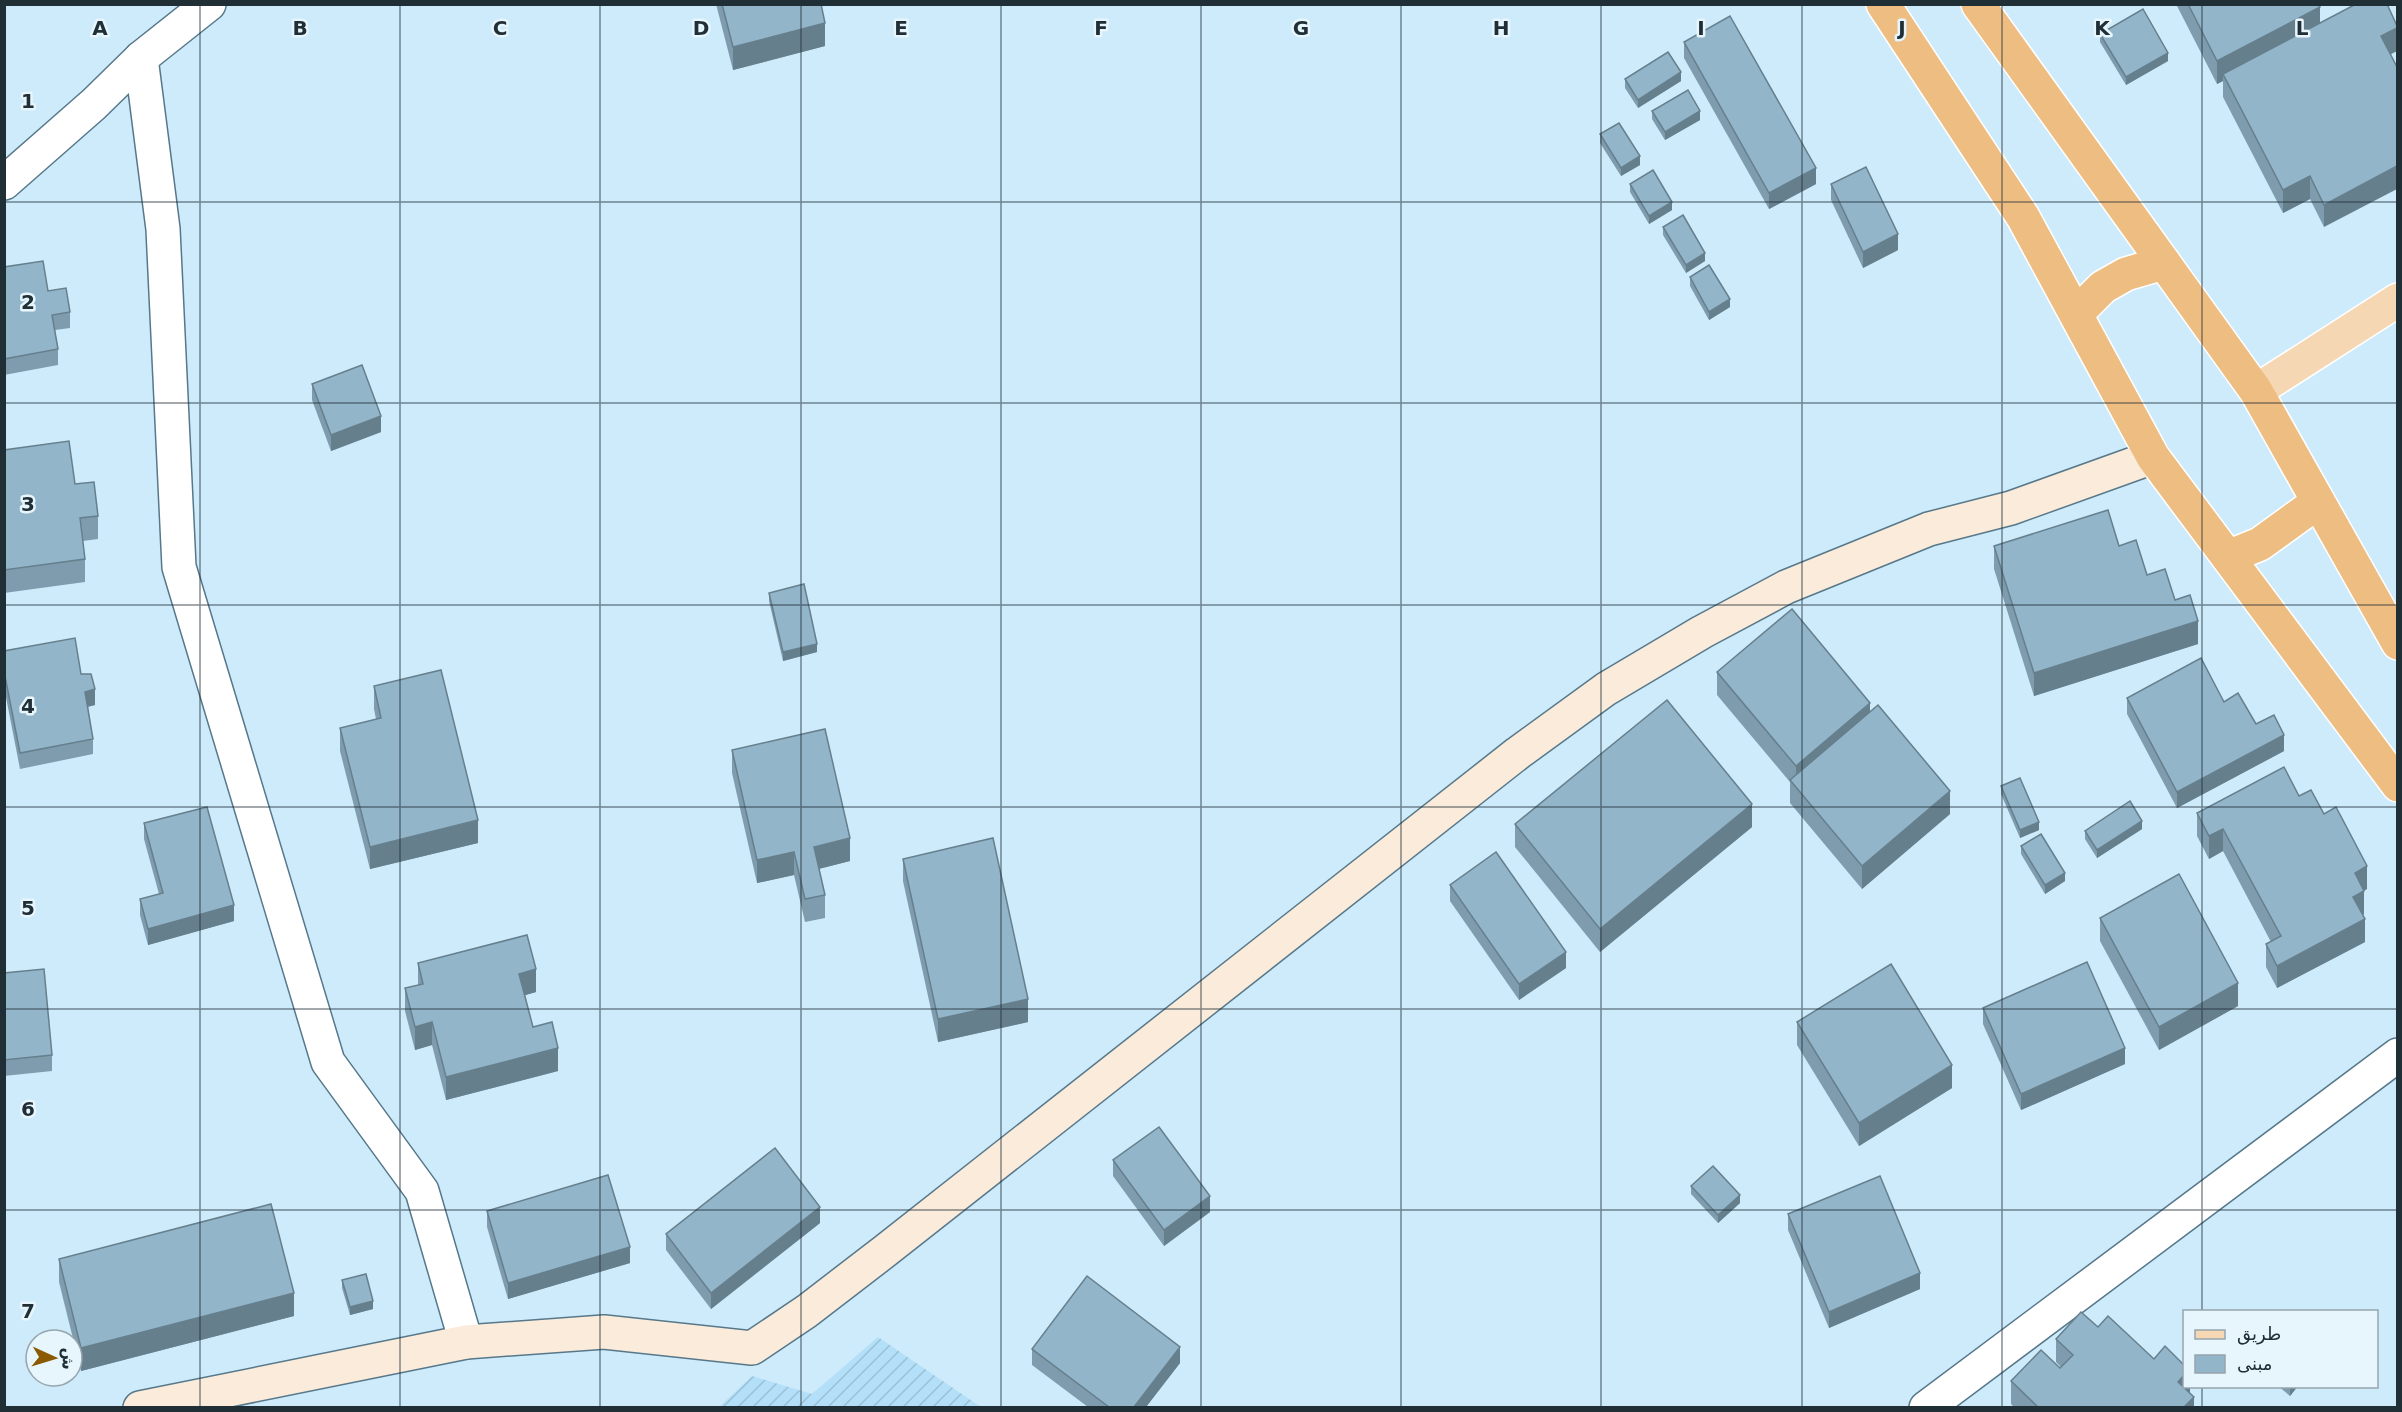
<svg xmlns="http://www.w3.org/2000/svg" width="2402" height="1412" font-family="'DejaVu Sans','Noto Naskh Arabic',sans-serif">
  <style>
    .industrial { fill: url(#industrial-furrows) }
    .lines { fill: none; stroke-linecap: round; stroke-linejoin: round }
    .street-casing { stroke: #57788a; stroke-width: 36 }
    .secondary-casing { stroke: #57788a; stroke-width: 36 }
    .primary-casing { stroke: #fff; stroke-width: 36 }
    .highway-casing { stroke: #fff; stroke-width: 36 }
    .street { stroke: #fff; stroke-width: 33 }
    .secondary { stroke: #faebda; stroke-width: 33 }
    .primary { stroke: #f5d7b4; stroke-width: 33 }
    .highway { stroke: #eebd82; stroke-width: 33 }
    .wall { fill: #7e9cad }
    .shaded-wall { fill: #667f8d }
    .building { fill: #92b5c9; stroke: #667f8d; stroke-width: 1.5 }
    .grid { fill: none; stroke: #202e36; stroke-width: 1.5; stroke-opacity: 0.55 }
    .grid-label { font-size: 20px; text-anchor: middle; font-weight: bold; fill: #202e36; stroke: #e7f5fd; stroke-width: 5; stroke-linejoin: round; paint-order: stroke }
  </style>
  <defs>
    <pattern id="industrial-furrows" width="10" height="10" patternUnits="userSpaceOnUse" patternTransform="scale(1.5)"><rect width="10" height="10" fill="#b3e0f8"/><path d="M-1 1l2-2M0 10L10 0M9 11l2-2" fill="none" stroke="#9ac0d5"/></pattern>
  </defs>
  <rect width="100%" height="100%" fill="#cdebfb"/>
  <path class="industrial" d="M878 1337 981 1407H719L752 1376 812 1394Z"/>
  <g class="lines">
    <g class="street-casing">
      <g id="street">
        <path d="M141 58 163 229 179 567 328 1062 422 1191 466 1342"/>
        <path d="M4 183 94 104 141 58 209 4"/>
        <path d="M1926 1408 2398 1055"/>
      </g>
    </g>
    <g class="secondary-casing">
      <path id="secondary" d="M140 1408 466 1342 604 1332 752 1348 807 1311 885 1251 1518 753 1606 689 1702 632 1786 587 1929 529 2011 508 2153 457"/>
    </g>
    <g class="primary-casing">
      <path id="primary" d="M2256 391 2398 300"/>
    </g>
    <g class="highway-casing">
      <g id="highway">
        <path d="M1883 4 2023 217 2153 457 2398 785"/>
        <path d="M1978 4 2256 391 2398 643"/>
        <path d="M2076 314 2103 287 2126 274 2164 263"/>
        <path d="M2228 557 2260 544 2318 502"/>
      </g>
    </g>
    <use href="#street" class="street"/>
    <use href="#secondary" class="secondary"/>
    <use href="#primary" class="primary"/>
    <use href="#highway" class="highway"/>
  </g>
  <g class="wall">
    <path d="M716 4H821L825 46 733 70Z"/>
    <path d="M2176 4H2319L2320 23 2397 26V51L2391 54 2324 227 2310 199 2283 213 2223 97V81L2217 84Z"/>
    <path d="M2100 34 2168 61 2126 85 2100 42Z"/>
    <path d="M1684 42 1816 184 1769 209 1684 58Z"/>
    <path d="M1625 79 1681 81 1638 108 1625 88Z"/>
    <path d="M1652 111 1700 120 1665 140 1652 119Z"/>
    <path d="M1600 134 1640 165 1621 176 1600 143Z"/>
    <path d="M1630 184 1672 210 1649 224 1630 192Z"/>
    <path d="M1831 184 1898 250 1863 268 1831 200Z"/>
    <path d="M1663 227 1705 261 1686 273 1663 235Z"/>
    <path d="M4 267 48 291 70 312V328L55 330 58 349V365L4 375Z"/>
    <path d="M1690 277 1730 307 1709 320 1690 286Z"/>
    <path d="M312 384 381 432 331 451 312 400Z"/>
    <path d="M4 450 75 484 98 516V539L83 541 85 559V582L4 593Z"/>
    <path d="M1994 546H2119L2147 575 2175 600 2198 644 2034 696 1994 569Z"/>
    <path d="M769 593 817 652 783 661 769 601Z"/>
    <path d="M4 651 81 674 95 705 88 707 93 739V754L20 769 4 687Z"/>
    <path d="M1717 672 1870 712 1950 814 1862 889 1790 803V782L1717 695Z"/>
    <path d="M374 686 478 843 370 869 340 751V728L376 719 374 709Z"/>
    <path d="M2127 698 2224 702 2256 724 2284 751 2177 808 2127 714Z"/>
    <path d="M732 750 850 861 819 869 825 895V918L805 922 794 875 757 883 732 773Z"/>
    <path d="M2001 786 2039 830 2020 838 2001 794Z"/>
    <path d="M2299 796 2324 814 2367 889 2364 890V914L2363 915 2365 942 2277 988 2266 967V944L2271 942 2223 851 2209 859 2197 836V813Z"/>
    <path d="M144 823 234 921 148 945 140 915V899L159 894 144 839Z"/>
    <path d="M1515 824 1752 827 1600 952 1515 847Z"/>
    <path d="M2142 829 2097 858 2085 839V831Z"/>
    <path d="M2021 846 2065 881 2045 894 2021 854Z"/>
    <path d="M903 859 1028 1022 938 1042 903 881Z"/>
    <path d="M1450 885 1566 968 1519 1000 1450 901Z"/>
    <path d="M2100 918 2238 1006 2159 1050 2100 941Z"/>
    <path d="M418 963 536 992 525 995 533 1027 558 1071 446 1100 432 1045 415 1050 405 1011V988L418 985Z"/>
    <path d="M4 973 52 1055V1071L4 1076Z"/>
    <path d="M1983 1008 2125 1064 2021 1110 1983 1024Z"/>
    <path d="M1797 1022 1952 1088 1859 1146 1797 1045Z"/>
    <path d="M1113 1160 1210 1212 1164 1246 1113 1176Z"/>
    <path d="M1691 1186 1740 1203 1718 1223 1691 1194Z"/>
    <path d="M487 1211 630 1263 508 1299 487 1227Z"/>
    <path d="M1788 1214 1920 1289 1829 1328 1788 1230Z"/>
    <path d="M820 1223 711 1309 666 1250V1234Z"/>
    <path d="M59 1259 294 1316 81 1371 59 1282Z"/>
    <path d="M342 1280 373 1309 350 1315 342 1288Z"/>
    <path d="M2098 1327 2154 1359 2190 1386V1393L2194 1407H2014L2011 1404V1381L2061 1367 2056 1362V1339Z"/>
    <path d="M1032 1349 1180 1363 1146 1407H1088L1032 1365Z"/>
    <path d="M2278 1386H2298L2290 1396Z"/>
  </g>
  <g class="shaded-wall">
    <path d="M2320 7V30L2223 74V81L2217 84V61Z"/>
    <path d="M825 23V46L733 70V47Z"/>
    <path d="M2397 28V51L2381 59V36Z"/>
    <path d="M2168 53V61L2126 85V77Z"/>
    <path d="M1681 72V81L1638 108V100Z"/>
    <path d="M1700 111V120L1665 140V132Z"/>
    <path d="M1640 156V165L1621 176V168Z"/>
    <path d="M2397 166V189L2324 227V205Z"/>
    <path d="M1816 168V184L1769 209V193Z"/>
    <path d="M2310 176V199L2283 213V190Z"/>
    <path d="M1672 202V210L1649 224V216Z"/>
    <path d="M1898 234V250L1863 268V252Z"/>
    <path d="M1705 253V261L1686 273V265Z"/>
    <path d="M1730 299V307L1709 320V312Z"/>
    <path d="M381 416V432L331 451V435Z"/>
    <path d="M2198 621V644L2034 696V673Z"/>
    <path d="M817 644V652L783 661V652Z"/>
    <path d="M95 689V705L85 707V692Z"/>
    <path d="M1870 703V726L1796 789V766Z"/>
    <path d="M2284 735V751L2177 808V792Z"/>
    <path d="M1950 791V814L1862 889V866Z"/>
    <path d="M1752 804V827L1600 952V929Z"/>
    <path d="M478 820V843L370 869V847Z"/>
    <path d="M2142 821V829L2097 858V850Z"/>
    <path d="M2039 822V830L2020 838V830Z"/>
    <path d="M2223 829V851L2209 859V836Z"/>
    <path d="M850 838V861L814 870V847Z"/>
    <path d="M794 852V875L757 883V860Z"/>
    <path d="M2367 866V889L2355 896V873Z"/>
    <path d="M2065 873V881L2045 894V885Z"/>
    <path d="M2364 891V914L2353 920V897Z"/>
    <path d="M234 905V921L148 945V929Z"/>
    <path d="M2365 919V942L2277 988V966Z"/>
    <path d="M1566 952V968L1519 1000V984Z"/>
    <path d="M536 969V992L519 997V974Z"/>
    <path d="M2238 983V1006L2159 1050V1027Z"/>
    <path d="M1028 999V1022L938 1042V1019Z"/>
    <path d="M432 1022V1045L415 1050V1027Z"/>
    <path d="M558 1048V1071L446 1100V1077Z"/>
    <path d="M2125 1048V1064L2021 1110V1094Z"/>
    <path d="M1952 1065V1088L1859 1146V1123Z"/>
    <path d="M1740 1195V1203L1718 1223V1215Z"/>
    <path d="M1210 1196V1212L1164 1246V1230Z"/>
    <path d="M820 1207V1223L711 1309V1293Z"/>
    <path d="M630 1247V1263L508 1299V1283Z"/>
    <path d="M1920 1273V1289L1829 1328V1312Z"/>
    <path d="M294 1293V1316L81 1371V1348Z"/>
    <path d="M373 1301V1309L350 1315V1307Z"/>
    <path d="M1180 1347V1363L1146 1407H1134Z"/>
    <path d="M2184 1375V1386H2190V1393L2178 1382Z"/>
    <path d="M2291 1386H2298L2290 1396V1388Z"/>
    <path d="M2194 1397V1407H2184Z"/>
  </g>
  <g class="building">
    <path d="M722 4H821L825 23 733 47Z"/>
    <path d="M2188 4H2319L2320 7 2217 61Z"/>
    <path d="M2356 4H2387L2397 26V28L2381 36 2397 67V166L2324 205 2310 176 2283 190 2223 74Z"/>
    <path d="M2143 9 2168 53 2126 77 2100 34Z"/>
    <path d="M1730 16 1816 168 1769 193 1684 42Z"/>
    <path d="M1668 52 1681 72 1638 100 1625 79Z"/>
    <path d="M1688 90 1700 111 1665 132 1652 111Z"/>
    <path d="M1619 123 1640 156 1621 168 1600 134Z"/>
    <path d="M1866 167 1898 234 1863 252 1831 184Z"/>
    <path d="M1653 170 1672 202 1649 216 1630 184Z"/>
    <path d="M1683 215 1705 253 1686 265 1663 227Z"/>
    <path d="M43 261 48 291 66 288 70 312 52 315 58 349 4 359V267Z"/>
    <path d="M1709 265 1730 299 1709 312 1690 277Z"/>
    <path d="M362 365 381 416 331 435 312 384Z"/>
    <path d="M69 441 75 484 94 482 98 516 80 518 85 559 4 570V450Z"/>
    <path d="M2108 510 2119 546 2136 540 2147 575 2165 569 2175 600 2190 595 2198 621 2034 673 1994 546Z"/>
    <path d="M804 584 817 644 783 652 769 593Z"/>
    <path d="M1792 609 1870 703 1796 766 1717 672Z"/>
    <path d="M75 638 81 674H91L95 689 85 692 93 739 20 753 4 671V651Z"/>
    <path d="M2201 658 2224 702 2238 693 2256 724 2274 715 2284 735 2177 792 2127 698Z"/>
    <path d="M441 670 478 820 370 847 340 728 381 718 374 686Z"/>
    <path d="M1667 700 1752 804 1600 929 1515 824Z"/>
    <path d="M1878 705 1950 791 1862 866 1790 780Z"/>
    <path d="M825 729 850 838 814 847 825 895 805 899 794 852 757 860 732 750Z"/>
    <path d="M2284 767 2299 796 2311 790 2324 814 2336 807 2367 866 2355 873 2364 891 2353 897 2365 919 2277 966 2266 944 2281 936 2223 829 2209 836 2197 813Z"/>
    <path d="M2020 778 2039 822 2020 830 2001 786Z"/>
    <path d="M2130 801 2142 821 2097 850 2085 831Z"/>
    <path d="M207 807 234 905 148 929 140 899 163 893 144 823Z"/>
    <path d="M2041 834 2065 873 2045 885 2021 846Z"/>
    <path d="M993 838 1028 999 938 1019 903 859Z"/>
    <path d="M1496 852 1566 952 1519 984 1450 885Z"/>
    <path d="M2179 874 2238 983 2159 1027 2100 918Z"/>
    <path d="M527 935 536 969 519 974 533 1027 552 1022 558 1048 446 1077 432 1022 415 1027 405 988 423 984 418 963Z"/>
    <path d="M2087 962 2125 1048 2021 1094 1983 1008Z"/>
    <path d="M1891 964 1952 1065 1859 1123 1797 1022Z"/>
    <path d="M44 969 52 1055 4 1060V973Z"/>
    <path d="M1159 1127 1210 1196 1164 1230 1113 1160Z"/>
    <path d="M775 1148 820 1207 711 1293 666 1234Z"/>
    <path d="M1713 1166 1740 1195 1718 1215 1691 1186Z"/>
    <path d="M608 1175 630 1247 508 1283 487 1211Z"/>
    <path d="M1880 1176 1920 1273 1829 1312 1788 1214Z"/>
    <path d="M271 1204 294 1293 81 1348 59 1259Z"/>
    <path d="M366 1274 373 1301 350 1307 342 1280Z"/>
    <path d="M1087 1276 1180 1347 1134 1407H1109L1032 1349Z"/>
    <path d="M2081 1312 2098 1327 2108 1316 2154 1359 2165 1346 2184 1365V1375L2178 1382 2194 1397 2184 1407H2038L2011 1381 2041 1350 2060 1368 2073 1355 2056 1339Z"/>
  </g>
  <path class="grid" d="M200 4V1408M400 4V1408M600 4V1408M801 4V1408M1001 4V1408M1201 4V1408M1401 4V1408M1601 4V1408M1802 4V1408M2002 4V1408M2202 4V1312M4 202H2398M4 403H2398M4 605H2398M4 807H2398M4 1009H2398M4 1210H2398M2202 1386V1408"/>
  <g class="grid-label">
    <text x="100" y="35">A</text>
    <text x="300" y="35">B</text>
    <text x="500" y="35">C</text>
    <text x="701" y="35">D</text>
    <text x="901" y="35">E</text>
    <text x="1101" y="35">F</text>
    <text x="1301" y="35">G</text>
    <text x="1501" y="35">H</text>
    <text x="1701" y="35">I</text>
    <text x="1902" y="35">J</text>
    <text x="2102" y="35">K</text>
    <text x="2302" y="35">L</text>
    <text x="28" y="108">1</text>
    <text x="28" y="309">2</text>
    <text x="28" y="511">3</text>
    <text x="28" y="713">4</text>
    <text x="28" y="915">5</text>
    <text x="28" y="1116">6</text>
    <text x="28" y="1318">7</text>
  </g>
  <rect width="2402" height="1412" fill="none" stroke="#202e36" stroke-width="12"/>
  <rect x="2183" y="1310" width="195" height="78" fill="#e7f5fd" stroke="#97a5ad" stroke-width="1.5"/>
  <rect x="2195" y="1330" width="30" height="9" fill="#f5d7b4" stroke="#97a5ad" stroke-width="1.5"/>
  <text x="2237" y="1340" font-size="18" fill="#202e36">طريق</text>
  <rect x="2195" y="1355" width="30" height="18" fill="#92b5c9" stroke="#97a5ad" stroke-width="1.5"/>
  <text x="2237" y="1370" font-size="18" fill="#202e36">مبنى</text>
  <g transform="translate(54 1358) rotate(94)"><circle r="28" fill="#e7f5fd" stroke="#97a5ad" stroke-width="1.5"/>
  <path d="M0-4.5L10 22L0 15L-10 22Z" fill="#8a5901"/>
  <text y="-9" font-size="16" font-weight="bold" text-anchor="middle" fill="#202e36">ش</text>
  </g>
</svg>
